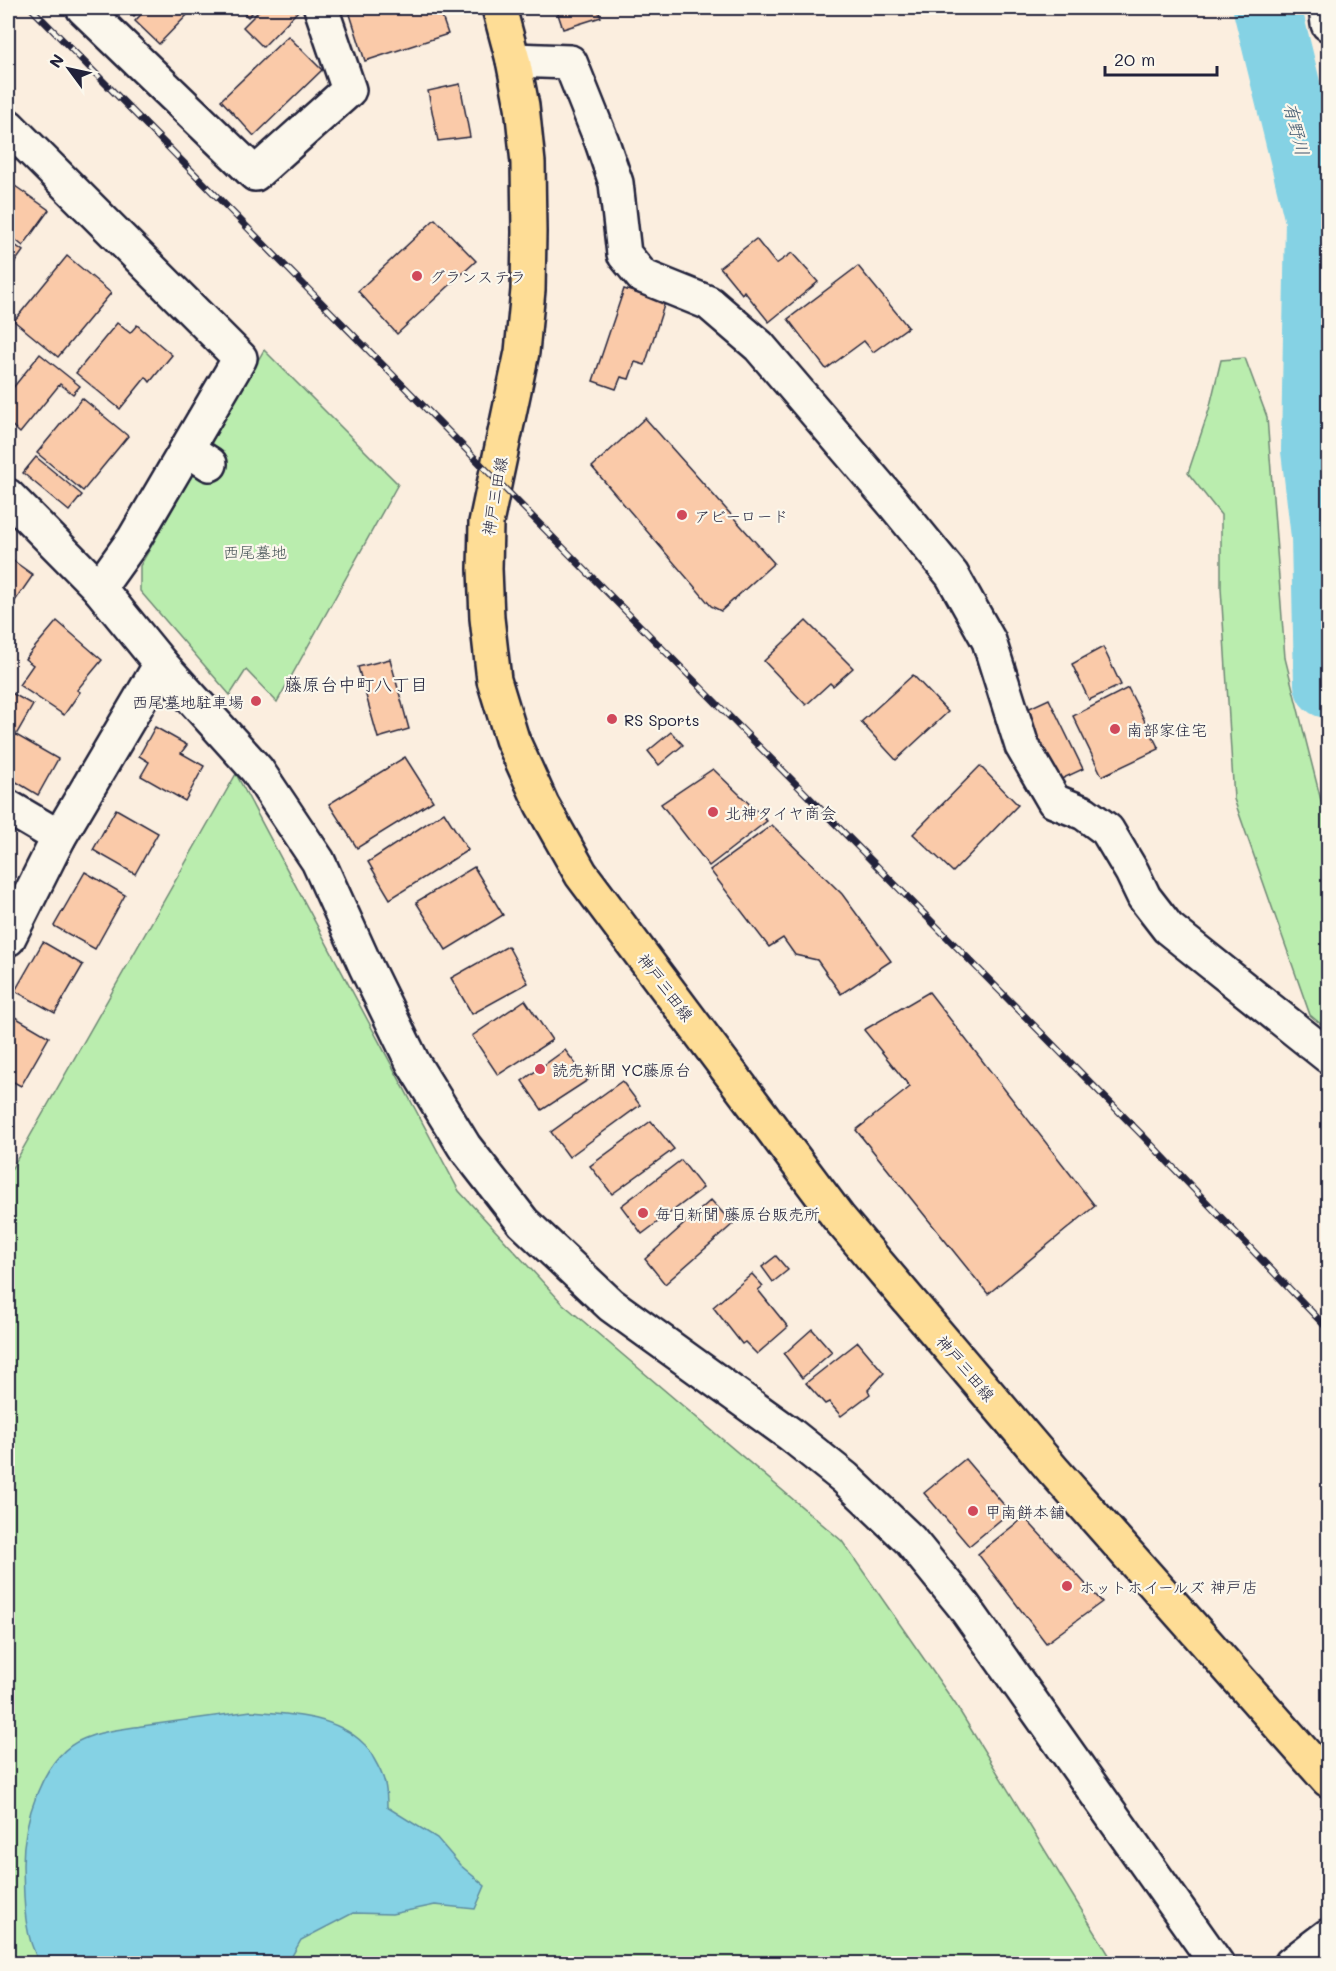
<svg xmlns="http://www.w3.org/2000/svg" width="1336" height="1971" font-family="Mali,'Klee One',sans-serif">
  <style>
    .green { fill: #baedae; stroke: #6e8874; stroke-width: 1.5 }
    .water { fill: #85d2e4; stroke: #5d8ca0; stroke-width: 1.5 }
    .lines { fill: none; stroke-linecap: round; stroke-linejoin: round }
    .river { stroke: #85d2e4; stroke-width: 68 }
    .building { fill: #facaa9; stroke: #22223b; stroke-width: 1.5 }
    .minor-casing { stroke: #22223b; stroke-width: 38 }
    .major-casing { stroke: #22223b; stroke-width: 38 }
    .minor { stroke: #fbf7ec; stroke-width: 33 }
    .major { stroke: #fedd96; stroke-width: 33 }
    .rail-casing { stroke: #22223b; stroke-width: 7 }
    .rail { stroke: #fbf7ec; stroke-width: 4.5; stroke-dasharray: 14; stroke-linecap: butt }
    .poi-dot { fill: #d1495b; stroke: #fbf7ec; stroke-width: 2 }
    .labels { text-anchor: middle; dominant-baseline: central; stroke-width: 4.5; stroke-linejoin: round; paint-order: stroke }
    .poi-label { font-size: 16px; fill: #22223b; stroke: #fbf7ec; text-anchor: start }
    .street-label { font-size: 16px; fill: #22223b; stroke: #fbf7ec }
    .park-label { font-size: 16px; fill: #485558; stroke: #fbf7ec }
    .water-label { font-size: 18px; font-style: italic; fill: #40576e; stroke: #fbf7ec }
    .neighbourhood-label { font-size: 18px; fill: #22223b; stroke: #fbf7ec }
  </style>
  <rect width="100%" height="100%" fill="#fbeedf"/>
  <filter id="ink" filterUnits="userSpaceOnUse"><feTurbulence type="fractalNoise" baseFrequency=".0167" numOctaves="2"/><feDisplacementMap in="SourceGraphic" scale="12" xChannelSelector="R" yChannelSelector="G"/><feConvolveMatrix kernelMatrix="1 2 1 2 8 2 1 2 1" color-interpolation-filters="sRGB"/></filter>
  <g filter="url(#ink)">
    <g class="green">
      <path d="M264 350 398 484 277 702 246 670 230 695 140 591V566Z"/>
      <path d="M1245 358 1267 417 1285 658 1328 828V1030L1310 1015 1234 799 1221 588V515L1188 473 1209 410 1221 360Z"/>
      <path d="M236 774 459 1191 563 1304 842 1541 956 1705 1114 1963 8 1964V1175Z"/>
    </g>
    <path class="water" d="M251 1711C289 1714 335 1715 364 1744 369 1748 371 1754 374 1759 385 1778 387 1786 387 1807L437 1838 460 1865 485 1886 475 1909 435 1905 392 1914 353 1913 301 1940 288 1963H40C23 1935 24 1898 23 1865 23 1824 41 1756 83 1739 101 1731 123 1729 142 1726 178 1721 214 1716 251 1711Z"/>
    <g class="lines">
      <path class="river" d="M1267 8 1319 219 1315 450 1325 536 1328 684"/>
    </g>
    <g class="building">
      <path d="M125 8H142L134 16Z"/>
      <path d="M147 8H188L191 11 159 44 135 21Z"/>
      <path d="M238 8H257L248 17Z"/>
      <path d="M262 8H299L300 9 263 47 243 27Z"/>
      <path d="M348 8H439L448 34 365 61Z"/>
      <path d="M556 8H597L601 17 563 29Z"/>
      <path d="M288 36 322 70 254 136 221 100Z"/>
      <path d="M460 84 470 137 438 141 428 91Z"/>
      <path d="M15 186 49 210 23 246 8 234V197Z"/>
      <path d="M435 219 476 261 397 334 358 291Z"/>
      <path d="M756 239 776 264 792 253 818 282 769 322 744 291 742 294 720 267Z"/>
      <path d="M8 240 23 251 8 272Z"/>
      <path d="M67 256 111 293 58 357 14 321Z"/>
      <path d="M858 266 908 327 873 352 864 341 826 369 788 319Z"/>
      <path d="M624 289 665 302 645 365 635 362 629 379 621 377 616 389 593 381Z"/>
      <path d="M117 323 130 333 137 325 172 355 150 382 146 377 120 409 76 373Z"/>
      <path d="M40 354 80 386 73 394 60 384 20 433 8 422V394Z"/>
      <path d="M82 398 128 436 83 491 37 453Z"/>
      <path d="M645 418 774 563 721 611 711 606 592 467Z"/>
      <path d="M36 457 82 495 69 511 23 473Z"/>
      <path d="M8 557 33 575 8 611Z"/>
      <path d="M57 621 102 660 77 690 80 692 64 715 19 685 33 665 25 659Z"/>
      <path d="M806 621 853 668 833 686 830 683 806 705 764 661Z"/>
      <path d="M1103 647 1121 685 1089 700 1072 664Z"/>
      <path d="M390 659 409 729 378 738 358 667Z"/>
      <path d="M913 675 948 712 896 760 861 722Z"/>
      <path d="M1128 688 1159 749 1102 776 1073 716Z"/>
      <path d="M8 691 33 705 16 735 58 759 38 795 8 777Z"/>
      <path d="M1049 699 1083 769 1055 782 1023 711Z"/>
      <path d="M155 727 187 745 181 753 204 766 185 801 141 776 149 762 139 756Z"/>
      <path d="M671 732 683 745 659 765 648 751Z"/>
      <path d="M405 757 433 801 357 848 329 804Z"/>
      <path d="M980 766 1018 805 953 872 913 834Z"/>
      <path d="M713 769 767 821 709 866 661 804Z"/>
      <path d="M116 809 158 833 135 874 93 850Z"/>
      <path d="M444 812 468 850 390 899 368 862Z"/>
      <path d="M772 825 842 894 891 961 841 994 817 960 795 955 783 938 769 947 710 870Z"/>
      <path d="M474 867 503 915 446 950 416 902Z"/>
      <path d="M85 872 125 895 95 949 54 926Z"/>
      <path d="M43 942 83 965 55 1013 15 991Z"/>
      <path d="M508 946 528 983 472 1014 451 978Z"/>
      <path d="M929 992 1095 1206 988 1294 856 1130 910 1087 864 1030Z"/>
      <path d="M525 1000 552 1040 498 1075 472 1036Z"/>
      <path d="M8 1013 49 1037 21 1086 8 1079Z"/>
      <path d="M565 1050 588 1080 542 1110 522 1081Z"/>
      <path d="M622 1081 640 1105 569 1157 551 1132Z"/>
      <path d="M651 1121 674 1149 612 1194 590 1166Z"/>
      <path d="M681 1160 703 1188 642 1234 621 1206Z"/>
      <path d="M711 1200 733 1224 665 1284 645 1259Z"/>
      <path d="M776 1256 788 1270 773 1282 762 1267Z"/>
      <path d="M752 1274 763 1286 758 1290 788 1327 757 1354 745 1342 742 1344 713 1307Z"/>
      <path d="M812 1329 832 1352 802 1378 784 1354Z"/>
      <path d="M858 1342 884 1373 868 1390 870 1394 841 1416 829 1402 825 1404 806 1383Z"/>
      <path d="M965 1459 1010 1512 969 1546 924 1493Z"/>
      <path d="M1024 1517 1102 1602 1046 1643 978 1554Z"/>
    </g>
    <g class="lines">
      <g class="minor-casing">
        <g id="minor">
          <path d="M83 8 255 174 349 90 321 8"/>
          <path d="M1326 8 1328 24"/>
          <path d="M513 60 570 62 602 142 616 183 624 254 642 276 709 303 759 346 894 504 952 575 989 641 1022 746 1054 801 1084 813 1107 830 1132 872 1144 897 1168 928 1328 1056"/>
          <path d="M8 126 240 358 134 539 99 588"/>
          <path d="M187 449 210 464"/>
          <path d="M8 496 99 588 161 664 257 770 318 861 366 967 413 1063 464 1146 523 1222 611 1305 790 1434 845 1478 910 1540 963 1605 1217 1964"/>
          <path d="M8 807 59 837"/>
          <path d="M8 939 59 837 161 664"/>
          <path d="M1291 1964 1328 1936"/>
        </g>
      </g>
      <g class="major-casing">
        <path id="major" d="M499 8 513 60 522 106 528 163 529 232 528 290 522 352 486 523 485 569 487 618 494 680 512 739 542 805 581 874 838 1217 1053 1470 1328 1780"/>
      </g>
      <use href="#minor" class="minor"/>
      <use href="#major" class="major"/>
      <g class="rail-casing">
        <path id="rail" d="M31 8 1144 1137 1328 1329"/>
      </g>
      <use href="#rail" class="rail"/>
    </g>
  </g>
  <g class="poi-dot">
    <circle cx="417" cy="276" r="6"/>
    <circle cx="682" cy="515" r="6"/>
    <circle cx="256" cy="701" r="6"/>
    <circle cx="612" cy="719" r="6"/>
    <circle cx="1115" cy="729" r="6"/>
    <circle cx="713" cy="812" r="6"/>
    <circle cx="540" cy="1069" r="6"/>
    <circle cx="643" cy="1213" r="6"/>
    <circle cx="973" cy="1511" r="6"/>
    <circle cx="1067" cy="1586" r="6"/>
  </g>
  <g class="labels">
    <g class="poi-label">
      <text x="429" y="276">グランステラ</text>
      <text x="694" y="515">アビーロード</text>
      <text x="244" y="701" text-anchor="end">西尾墓地駐車場</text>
      <text x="624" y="719">RS Sports</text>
      <text x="1127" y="729">南部家住宅</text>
      <text x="725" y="812">北神タイヤ商会</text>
      <text x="552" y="1069">読売新聞 YC藤原台</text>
      <text x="655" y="1213">毎日新聞 藤原台販売所</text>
      <text x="985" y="1511">甲南餅本舗</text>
      <text x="1079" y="1586">ホットホイールズ 神戸店</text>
    </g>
    <g class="street-label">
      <text transform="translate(494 496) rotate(-80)">神戸三田線</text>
      <text transform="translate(666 987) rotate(53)">神戸三田線</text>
      <text transform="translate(966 1368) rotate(50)">神戸三田線</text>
    </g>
    <g class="park-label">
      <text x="255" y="551">西尾墓地</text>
    </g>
    <g class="water-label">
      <text transform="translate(1297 129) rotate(76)">有野川</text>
    </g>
    <g class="neighbourhood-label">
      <text x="356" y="684">藤原台中町八丁目</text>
    </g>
  </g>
  <rect width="1336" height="1971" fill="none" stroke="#fbf7ec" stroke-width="30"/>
  <rect x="15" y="15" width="1306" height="1941" fill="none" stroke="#22223b" stroke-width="2" filter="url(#ink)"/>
  <g transform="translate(69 69) rotate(303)" stroke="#fbf7ec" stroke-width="4.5" paint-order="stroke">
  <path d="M0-4.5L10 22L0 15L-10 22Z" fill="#22223b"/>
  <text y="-9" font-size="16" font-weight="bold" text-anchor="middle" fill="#22223b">N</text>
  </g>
  <path d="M1105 66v9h112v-9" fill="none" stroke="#22223b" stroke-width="3"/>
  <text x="1114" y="66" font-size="18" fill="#22223b" stroke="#fbf7ec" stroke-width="4.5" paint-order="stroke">20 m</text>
</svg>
